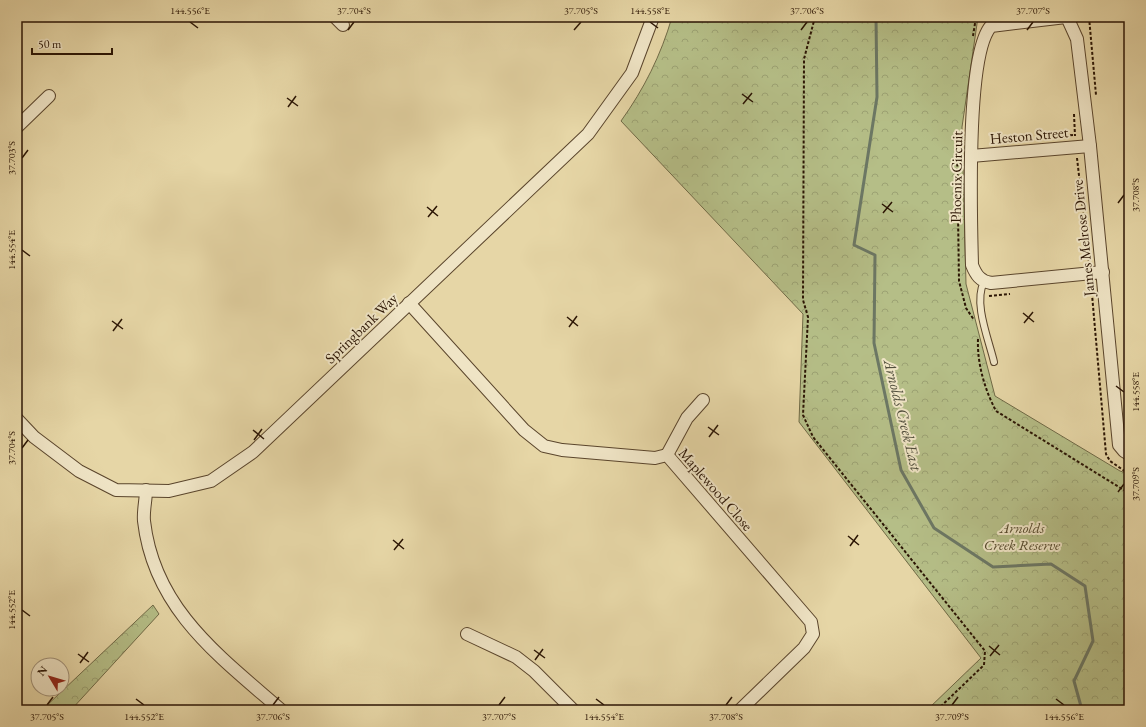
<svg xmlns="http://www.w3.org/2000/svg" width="1146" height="727" font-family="'EB Garamond',serif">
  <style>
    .park { fill: url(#park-crowns); stroke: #706a46 }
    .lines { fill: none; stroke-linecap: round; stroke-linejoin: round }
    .stream { stroke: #6c7764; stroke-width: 3 }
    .service-casing { stroke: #5a452c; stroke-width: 8 }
    .minor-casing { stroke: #5a452c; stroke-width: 14 }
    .path { stroke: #2b1504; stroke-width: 2; stroke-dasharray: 3 2; stroke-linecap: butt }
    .service { stroke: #efe4c5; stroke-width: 6 }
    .minor { stroke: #efe4c5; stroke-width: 12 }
    .ticks { fill: none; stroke: #2b1504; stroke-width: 1.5 }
    .labels { text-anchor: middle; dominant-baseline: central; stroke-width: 4; stroke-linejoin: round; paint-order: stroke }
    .street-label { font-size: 15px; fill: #2b1504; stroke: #efe4c5 }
    .park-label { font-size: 15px; font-style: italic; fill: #54482b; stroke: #efe4c5 }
    .water-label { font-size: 16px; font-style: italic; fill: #514e3c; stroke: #efe4c5 }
    .neatline { fill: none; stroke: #2b1504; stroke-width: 1.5 }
    .ticks-label { font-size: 10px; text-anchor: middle; fill: #2b1504 }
  </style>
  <defs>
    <pattern id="park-crowns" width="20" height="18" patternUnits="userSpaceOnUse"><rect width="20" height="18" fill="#b5be87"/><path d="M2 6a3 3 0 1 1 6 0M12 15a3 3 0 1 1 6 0" fill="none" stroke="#9ca273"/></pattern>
  </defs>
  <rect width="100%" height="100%" fill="#e6d6a6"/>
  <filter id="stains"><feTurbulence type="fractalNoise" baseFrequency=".005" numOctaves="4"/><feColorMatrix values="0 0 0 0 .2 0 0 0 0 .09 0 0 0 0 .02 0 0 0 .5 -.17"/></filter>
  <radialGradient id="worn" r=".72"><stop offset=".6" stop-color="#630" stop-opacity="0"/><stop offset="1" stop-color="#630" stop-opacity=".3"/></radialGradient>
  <g class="park">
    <path d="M672 17H978L962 127 966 284 995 396 1120 471 1129 474V710H927L981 658 799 422 803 314 621 121C644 89 661 55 672 17Z"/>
    <path d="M153 605 159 614 71 710H42Z"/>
  </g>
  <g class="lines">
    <path class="stream" d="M876 17 877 97 854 245 875 255 874 343 901 470 934 528 993 567 1051 564 1085 586 1093 641 1074 681 1082 710"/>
    <g class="service-casing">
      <path id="service" d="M984 282C973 303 989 340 994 362"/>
    </g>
    <g class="minor-casing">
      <g id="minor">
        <path d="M335 17 343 25"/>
        <path d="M1066 17 991 26C965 55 971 221 972 265 976 275 980 281 991 283L1103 272"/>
        <path d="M1067 17 1077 39 1090 146 1119 445 1124 451 1129 454"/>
        <path d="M17 127 49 96"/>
        <path d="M971 156 1090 146"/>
        <path d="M409 303 524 430 544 446 562 450 655 458 667 455 811 622 813 634 804 648 740 710"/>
        <path d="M17 419 34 437 79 471 116 490 169 491 211 481 253 452 588 134 632 73 653 17"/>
        <path d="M667 455 687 418 703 400"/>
        <path d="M146 490C146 500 143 511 144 521 154 609 219 656 281 710"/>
        <path d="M467 634 516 657 534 671 573 710"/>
      </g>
    </g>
    <g class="path">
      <path d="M815 17 804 59 803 300 808 317 803 415 813 437 985 651 984 665 937 710"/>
      <path d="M1089 17 1096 95"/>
      <path d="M973 36 976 17"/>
      <path d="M1074 114 1075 136"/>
      <path d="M960 134 957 145 959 281 966 308 974 320"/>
      <path d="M1055 136 1075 135"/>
      <path d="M1077 158 1089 263"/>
      <path d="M1091 283 1106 454 1110 461 1129 474"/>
      <path d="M989 296 1010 294"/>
      <path d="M978 339C977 364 985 390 996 411L1127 492 1129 498"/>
      <path d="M1125 490 1129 475"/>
    </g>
    <use href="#service" class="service"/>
    <use href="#minor" class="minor"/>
  </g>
  <path class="ticks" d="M190 22 198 28M650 22 658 28M348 30 354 22M574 30 581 22M801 30 807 22M1027 30 1033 22M742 94 753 102M287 98 298 106M743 104 752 93M288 107 296 96M22 158 28 150M1118 203 1124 195M882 204 893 212M427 207 438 216M883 213 892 202M428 217 437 206M22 250 30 256M1023 313 1034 322M567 317 578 326M112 321 123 329M1024 323 1033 312M569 327 577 316M113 331 122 319M1116 386 1124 392M708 427 719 435M253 430 264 439M709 437 718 425M254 440 262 429M22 448 28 440M1118 492 1124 484M848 536 859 545M393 540 404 549M850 546 858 535M394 550 403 539M22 610 30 616M989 646 1000 655M534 650 545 658M78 654 89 662M990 656 999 645M535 660 543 649M80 663 88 652M136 699 144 705M596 699 604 705M1056 699 1064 705M47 705 53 697M273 705 279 697M499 705 505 697M726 705 732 697M952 705 958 697"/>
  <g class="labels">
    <g class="street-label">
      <text transform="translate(1029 135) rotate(-5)">Heston Street</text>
      <text transform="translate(956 177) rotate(-89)">Phoenix Circuit</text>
      <text transform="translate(1083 238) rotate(-96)">James Melrose Drive</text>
      <text transform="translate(361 328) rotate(-44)">Springbank Way</text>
      <text transform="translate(716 489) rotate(49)">Maplewood Close</text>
    </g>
    <g class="park-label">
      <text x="1022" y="527">Arnolds<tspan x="1022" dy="17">Creek Reserve</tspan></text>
    </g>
    <g class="water-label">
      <text transform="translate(903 415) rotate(76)">Arnolds Creek East</text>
    </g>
  </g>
  <rect width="1146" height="727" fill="none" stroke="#e6d6a6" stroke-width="44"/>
  <g transform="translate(50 677) rotate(308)"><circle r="19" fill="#efe4c5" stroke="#a19178"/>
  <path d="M0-3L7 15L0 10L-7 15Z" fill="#8f2418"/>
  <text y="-6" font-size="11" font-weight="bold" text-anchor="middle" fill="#2b1504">N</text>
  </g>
  <path d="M32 48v6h80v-6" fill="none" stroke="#2b1504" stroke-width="2"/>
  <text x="38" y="48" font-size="12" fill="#2b1504" stroke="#efe4c5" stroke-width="3" paint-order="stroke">50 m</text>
  <rect x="22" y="22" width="1102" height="683" class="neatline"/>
  <g class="ticks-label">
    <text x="190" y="14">144.556°E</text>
    <text x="354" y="14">37.704°S</text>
    <text x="581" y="14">37.705°S</text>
    <text x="650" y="14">144.558°E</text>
    <text x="807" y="14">37.706°S</text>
    <text x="1033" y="14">37.707°S</text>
    <text transform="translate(11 158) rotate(-90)" y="4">37.703°S</text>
    <text transform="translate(1135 195) rotate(-90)" y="4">37.708°S</text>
    <text transform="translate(11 250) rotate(-90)" y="4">144.554°E</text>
    <text transform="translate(1135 392) rotate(-90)" y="4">144.558°E</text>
    <text transform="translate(11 448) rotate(-90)" y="4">37.704°S</text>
    <text transform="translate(1135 484) rotate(-90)" y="4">37.709°S</text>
    <text transform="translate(11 610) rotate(-90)" y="4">144.552°E</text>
    <text x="47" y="720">37.705°S</text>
    <text x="144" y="720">144.552°E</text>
    <text x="273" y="720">37.706°S</text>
    <text x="499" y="720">37.707°S</text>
    <text x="604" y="720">144.554°E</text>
    <text x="726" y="720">37.708°S</text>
    <text x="952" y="720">37.709°S</text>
    <text x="1064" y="720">144.556°E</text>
  </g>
  <rect width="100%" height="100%" filter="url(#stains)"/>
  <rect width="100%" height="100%" fill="url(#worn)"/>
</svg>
